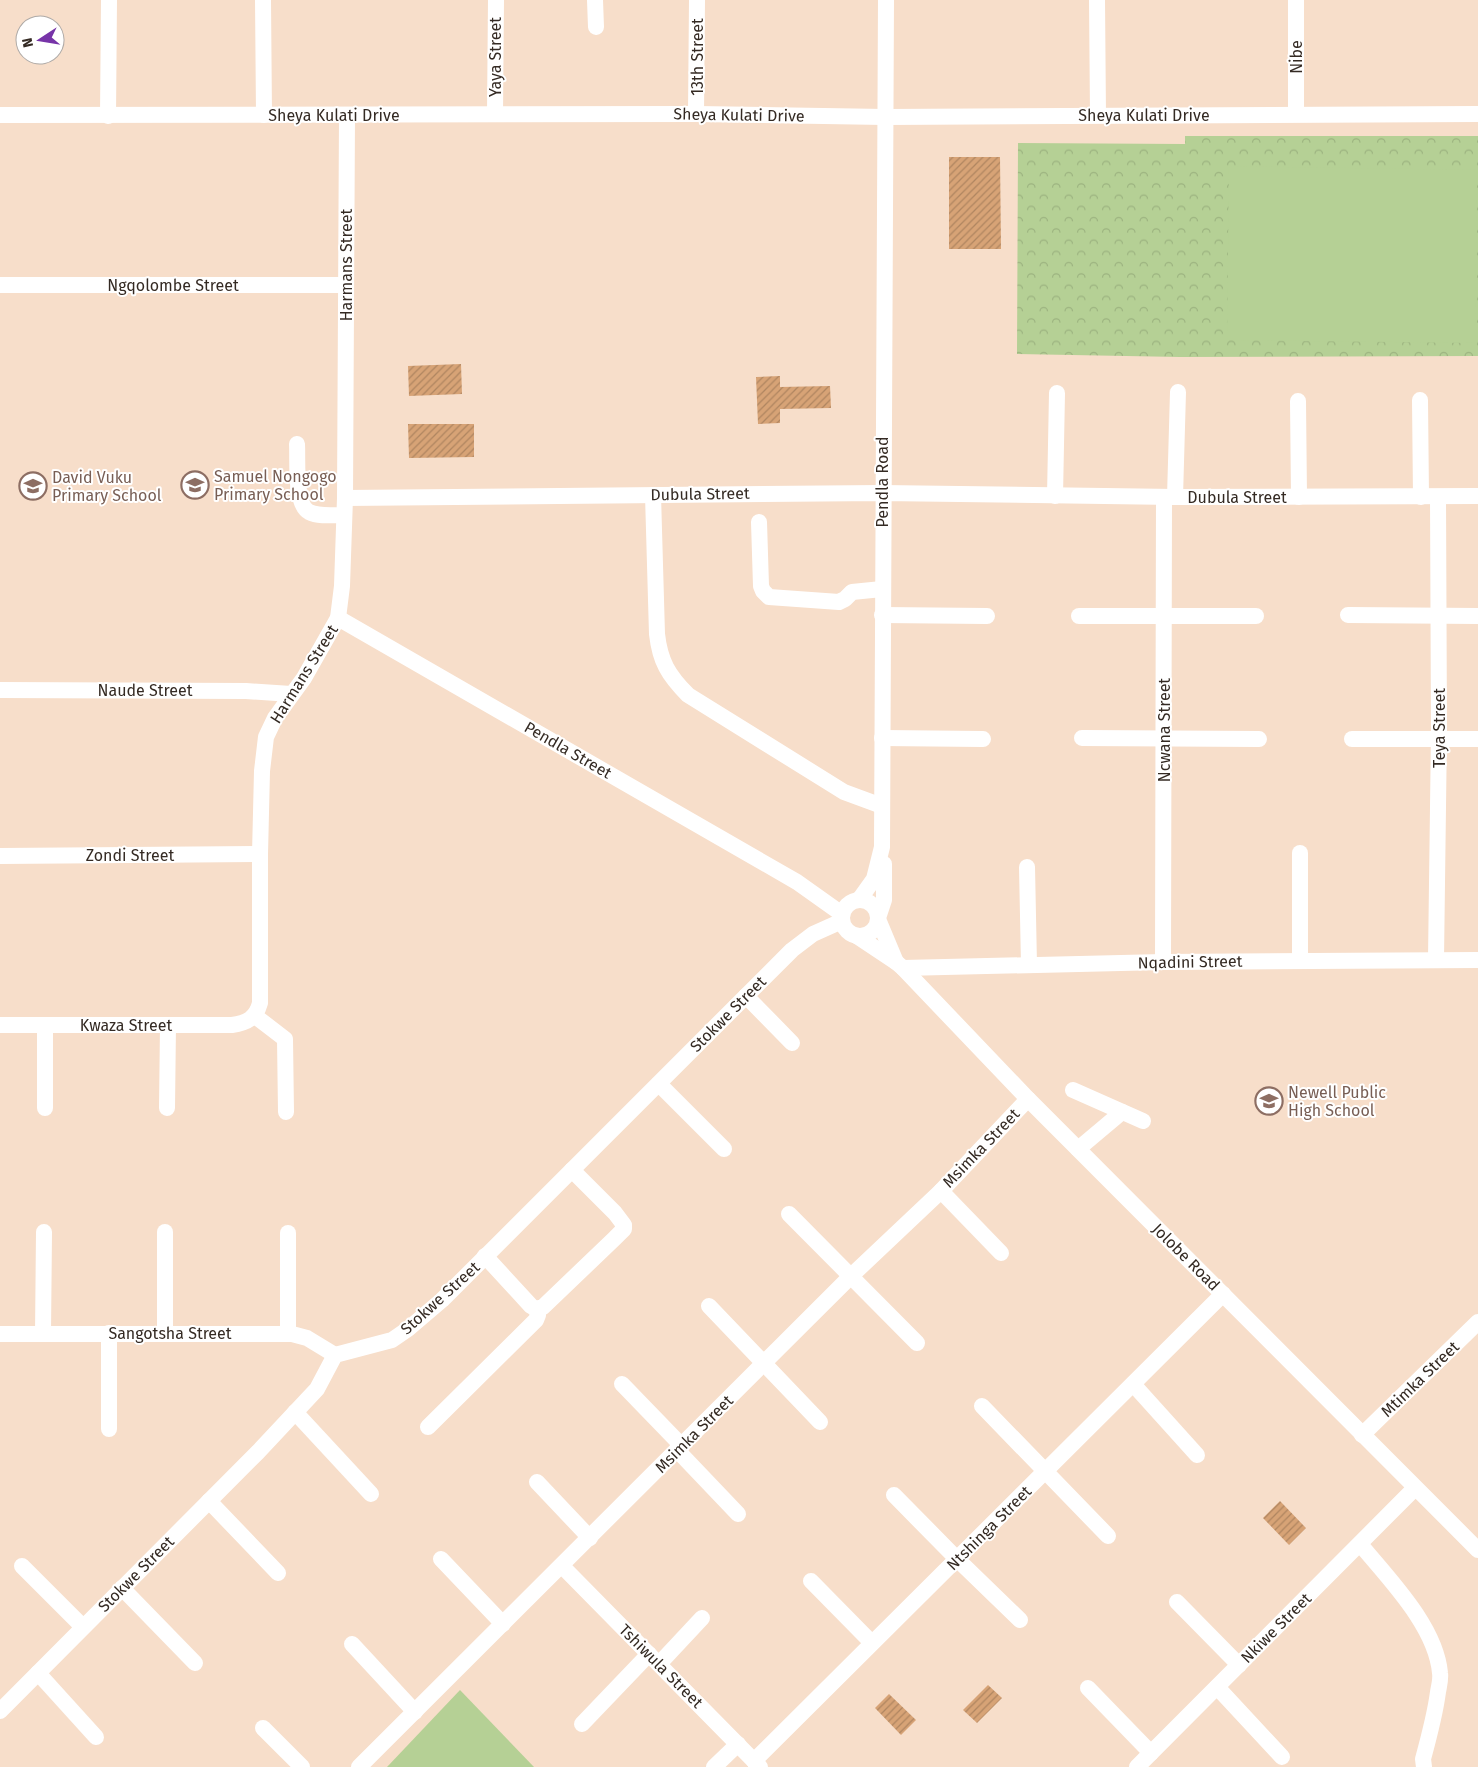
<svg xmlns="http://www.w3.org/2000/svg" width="1478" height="1767" font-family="'Fira Sans',sans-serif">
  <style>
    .park { fill: url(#park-crowns) }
    .pitch { fill: #b5d095 }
    .building { fill: url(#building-hatch) }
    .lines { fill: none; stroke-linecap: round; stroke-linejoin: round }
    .minor { stroke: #fff; stroke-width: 16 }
    .labels { text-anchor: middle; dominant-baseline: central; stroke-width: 4; stroke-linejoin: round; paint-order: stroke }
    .street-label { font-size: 16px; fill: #342a23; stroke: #fff }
    .education-label { font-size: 16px; fill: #785e54; stroke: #fff; text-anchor: start }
  </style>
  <defs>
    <pattern id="park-crowns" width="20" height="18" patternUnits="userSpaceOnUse" patternTransform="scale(1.25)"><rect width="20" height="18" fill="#b5d095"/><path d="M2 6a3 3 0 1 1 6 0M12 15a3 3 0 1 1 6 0" fill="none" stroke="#9cb380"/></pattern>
    <pattern id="building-hatch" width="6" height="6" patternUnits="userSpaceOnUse" patternTransform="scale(1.25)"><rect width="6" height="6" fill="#d7a376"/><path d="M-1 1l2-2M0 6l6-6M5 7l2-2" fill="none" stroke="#af8560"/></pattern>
  </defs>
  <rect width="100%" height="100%" fill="#f7deca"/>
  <path class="park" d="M1185 136H1478V356L1180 357 1017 354 1018 143 1185 144Z"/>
  <g class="pitch">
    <path d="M1229 166 1477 170 1475 343 1227 340Z"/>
    <path d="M460 1690 534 1767H387Z"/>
  </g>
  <g class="building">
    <path d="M949 157H1000L1001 249H949Z"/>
    <path d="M461 364 462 394 409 396 408 366Z"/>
    <path d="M780 376V387L830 386 831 408 780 409V423L758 424 756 377Z"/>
    <path d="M408 424H474V457L409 458Z"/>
    <path d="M1280 1501 1306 1528 1289 1545 1263 1518Z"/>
    <path d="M988 1685 1002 1698 977 1723 963 1710Z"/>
    <path d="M889 1694 916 1720 901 1735 875 1708Z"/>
  </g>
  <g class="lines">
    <g class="minor">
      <path d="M263 0 264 115"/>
      <path d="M595 0 596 27"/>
      <path d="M1097 0 1098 115"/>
      <path d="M495 114 496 0"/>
      <path d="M696 114 697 0"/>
      <path d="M1296 114V0"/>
      <path d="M0 115 696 114 885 117 1478 114"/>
      <path d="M108 116 109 0"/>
      <path d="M0 285H346"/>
      <path d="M1420 400 1421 497"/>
      <path d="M1298 401 1299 497"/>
      <path d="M297 444C298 459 294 504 309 512 319 517 334 515 344 515"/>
      <path d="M653 495 657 634C660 661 668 675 688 695L844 792 882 806"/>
      <path d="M1055 496 1057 393"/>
      <path d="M1175 497 1178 392"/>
      <path d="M345 498 882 493 1175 497 1478 496"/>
      <path d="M759 522 761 586 763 591 769 597 839 602 845 599 852 592 882 589"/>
      <path d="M882 615 987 616"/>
      <path d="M1348 615 1478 616"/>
      <path d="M1079 616H1256"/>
      <path d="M338 618 797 882 842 914"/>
      <path d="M0 690 246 691 291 694"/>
      <path d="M882 738 983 739"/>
      <path d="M1082 738 1259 739"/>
      <path d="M1352 739H1478"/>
      <path d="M1300 853V961"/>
      <path d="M0 856 260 854"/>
      <path d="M1027 867 1029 965"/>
      <path d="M859 900 874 879 882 847 886 0"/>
      <circle cx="860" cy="918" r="18"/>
      <path d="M878 918 884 900V864"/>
      <path d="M878 919 896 962"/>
      <path d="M857 936 896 962 903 968 1028 1099 1478 1550"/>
      <path d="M1436 959 1439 731 1438 497"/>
      <path d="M1163 962 1164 497"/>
      <path d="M903 968 1163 962 1478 960"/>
      <path d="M746 996 792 1043"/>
      <path d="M255 1016 285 1039 286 1112"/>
      <path d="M0 1025H232C247 1023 256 1018 260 1003V854L262 771 266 737 275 718 304 678 338 618 342 586 345 498 347 115"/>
      <path d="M45 1025V1108"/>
      <path d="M659 1084 724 1149"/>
      <path d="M1073 1090 1143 1121"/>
      <path d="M167 1108 168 1025"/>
      <path d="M1078 1149 1122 1112"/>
      <path d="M941 1191 1001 1253"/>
      <path d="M789 1214 917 1343"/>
      <path d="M165 1232V1333"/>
      <path d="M485 1256 531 1306 536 1309 543 1307 614 1239 624 1229V1225L615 1213 572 1170"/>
      <path d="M709 1306 820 1422"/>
      <path d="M0 1334H292L307 1338 335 1355"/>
      <path d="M43 1334 44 1232"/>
      <path d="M288 1334V1233"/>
      <path d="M622 1384 682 1446"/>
      <path d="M1133 1384 1197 1455"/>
      <path d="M982 1406 1108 1536"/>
      <path d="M295 1412 371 1494"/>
      <path d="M428 1427 536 1320 538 1315 536 1309"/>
      <path d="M109 1429V1333"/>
      <path d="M1362 1435 1478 1322"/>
      <path d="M677 1450 738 1514"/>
      <path d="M537 1482 590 1538"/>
      <path d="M894 1495 957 1559 1020 1620"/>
      <path d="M209 1501 278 1573"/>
      <path d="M1360 1544C1388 1578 1436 1626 1440 1673 1441 1679 1439 1686 1438 1692 1435 1715 1429 1737 1423 1759L1424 1767"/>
      <path d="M441 1559 503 1624"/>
      <path d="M22 1566 83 1627"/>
      <path d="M562 1566 760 1767"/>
      <path d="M811 1581 872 1643"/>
      <path d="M122 1588 195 1663"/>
      <path d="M1177 1602 1239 1665"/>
      <path d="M352 1644 415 1712"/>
      <path d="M659 1664 702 1618"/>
      <path d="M38 1673 96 1737"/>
      <path d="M1217 1687 1282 1757"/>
      <path d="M1088 1688 1151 1753"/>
      <path d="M0 1711 258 1452 317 1389 335 1355 392 1340 408 1329 442 1300 792 950 813 934 842 921"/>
      <path d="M582 1724 649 1654"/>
      <path d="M263 1728 302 1767"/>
      <path d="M754 1761 1223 1294"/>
      <path d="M359 1767 851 1276 941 1191 1028 1099"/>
      <path d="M714 1767 738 1744"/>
      <path d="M1137 1767 1415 1488"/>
    </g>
  </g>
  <defs>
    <g id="school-ring" transform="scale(1.4375)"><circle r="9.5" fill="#fff" stroke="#8d6e63" stroke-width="1.5"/><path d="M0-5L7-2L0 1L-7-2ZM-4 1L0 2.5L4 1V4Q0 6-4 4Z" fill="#8d6e63"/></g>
  </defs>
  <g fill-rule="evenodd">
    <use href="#school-ring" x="195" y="485"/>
    <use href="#school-ring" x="33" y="486"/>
    <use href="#school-ring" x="1269" y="1101"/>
  </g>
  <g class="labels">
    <g class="street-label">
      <text transform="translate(495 57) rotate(-90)">Yaya Street</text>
      <text transform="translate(697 57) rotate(-90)">13th Street</text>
      <text transform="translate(1296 57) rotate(-90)">Nibe</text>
      <text x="334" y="115">Sheya Kulati Drive</text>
      <text transform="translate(739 115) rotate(1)">Sheya Kulati Drive</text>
      <text x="1144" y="115">Sheya Kulati Drive</text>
      <text transform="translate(346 265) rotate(-90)">Harmans Street</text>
      <text x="173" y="285">Ngqolombe Street</text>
      <text transform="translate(882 482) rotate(-90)">Pendla Road</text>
      <text transform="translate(700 494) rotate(-1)">Dubula Street</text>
      <text x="1237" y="497">Dubula Street</text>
      <text transform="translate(304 674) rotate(-58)">Harmans Street</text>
      <text x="145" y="690">Naude Street</text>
      <text transform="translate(1439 728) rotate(-90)">Teya Street</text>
      <text transform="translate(1164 730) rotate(-90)">Ncwana Street</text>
      <text transform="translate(568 750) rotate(30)">Pendla Street</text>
      <text x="130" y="855">Zondi Street</text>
      <text transform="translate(1190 962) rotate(-1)">Nqadini Street</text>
      <text transform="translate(728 1014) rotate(-45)">Stokwe Street</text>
      <text x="126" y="1025">Kwaza Street</text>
      <text transform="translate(981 1148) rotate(-46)">Msimka Street</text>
      <text transform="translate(1186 1257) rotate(45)">Jolobe Road</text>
      <text transform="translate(440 1298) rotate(-42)">Stokwe Street</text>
      <text x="170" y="1333">Sangotsha Street</text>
      <text transform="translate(1420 1379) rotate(-44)">Mtimka Street</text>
      <text transform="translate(694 1434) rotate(-45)">Msimka Street</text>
      <text transform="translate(989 1528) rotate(-45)">Ntshinga Street</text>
      <text transform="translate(136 1574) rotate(-45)">Stokwe Street</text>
      <text transform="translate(1276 1628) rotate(-45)">Nkiwe Street</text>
      <text transform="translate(661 1666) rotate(45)">Tshiwula Street</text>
    </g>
    <g class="education-label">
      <text x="214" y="476">Samuel Nongogo<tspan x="214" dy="18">Primary School</tspan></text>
      <text x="52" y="477">David Vuku<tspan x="52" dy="18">Primary School</tspan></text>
      <text x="1288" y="1092">Newell Public<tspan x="1288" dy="18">High School</tspan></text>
    </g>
  </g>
  <g transform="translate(40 40) rotate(258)"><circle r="24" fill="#ffffff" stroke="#aeaaa7"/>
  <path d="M0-4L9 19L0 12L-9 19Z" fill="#7734a8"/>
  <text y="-8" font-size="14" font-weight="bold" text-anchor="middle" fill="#342a23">N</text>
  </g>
</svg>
